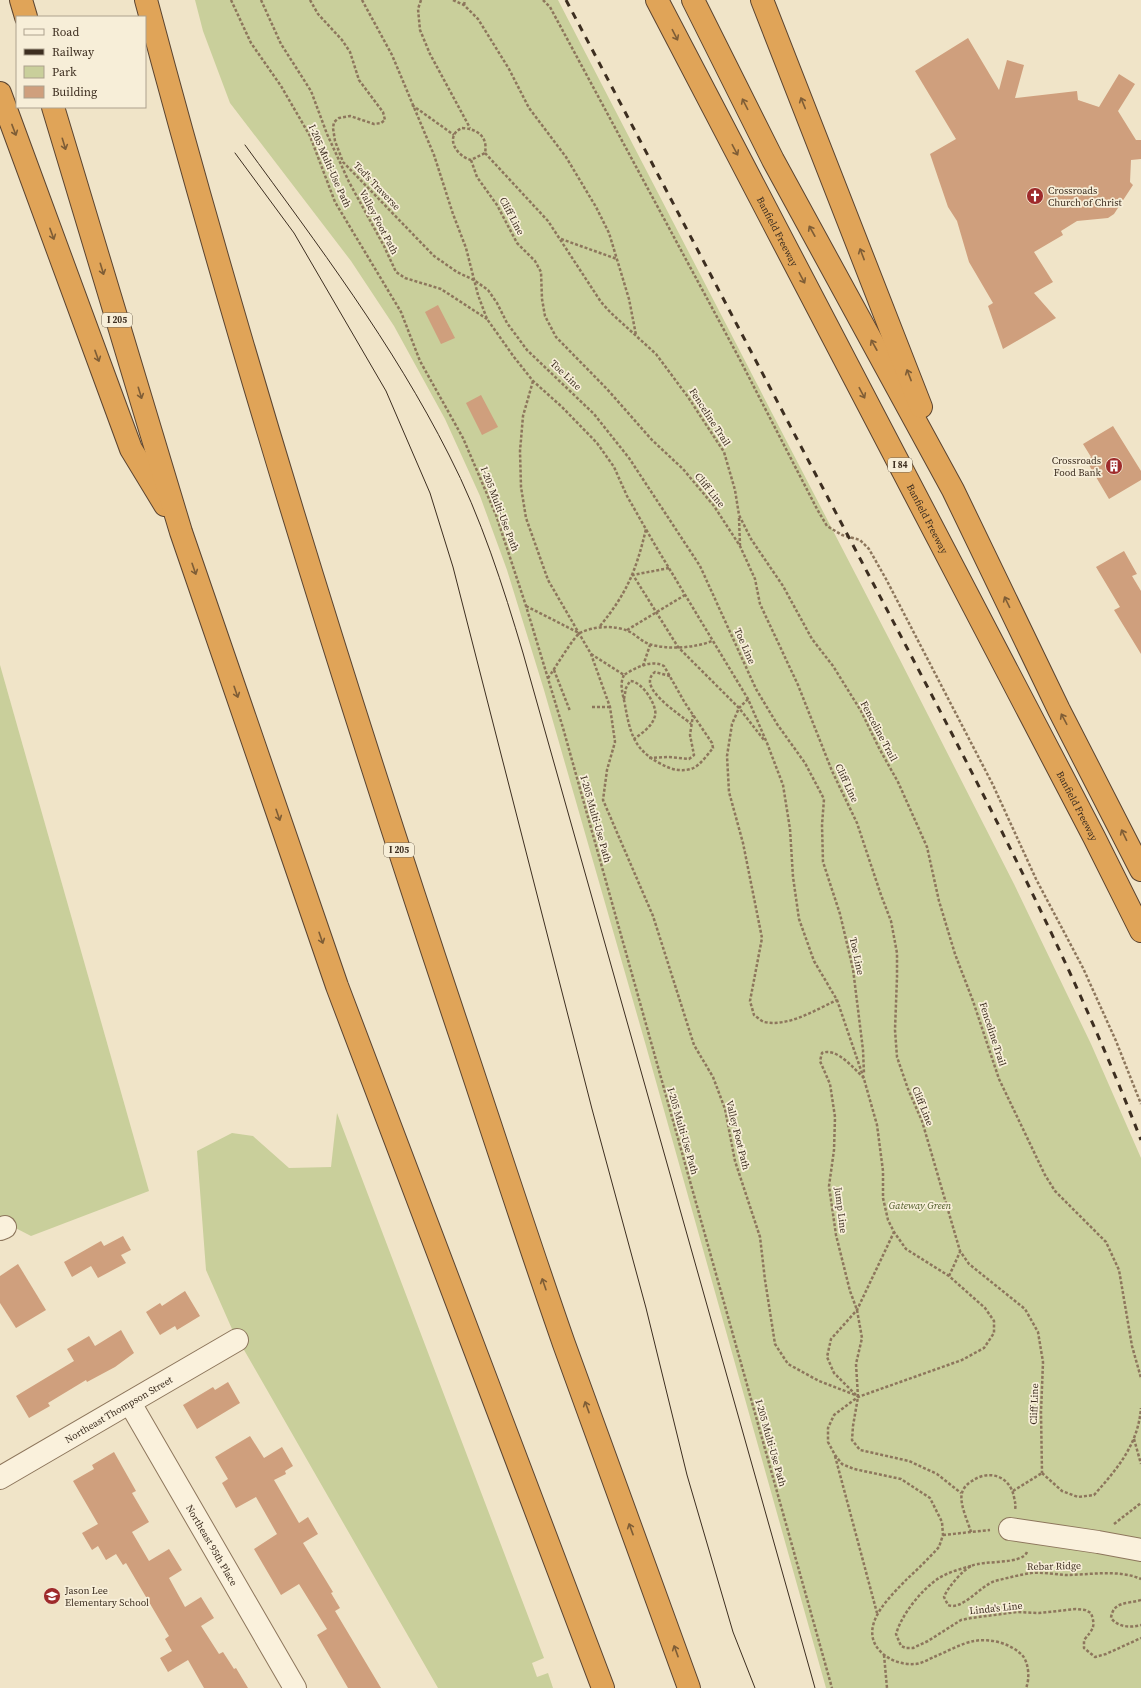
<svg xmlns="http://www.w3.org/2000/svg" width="1141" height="1688" font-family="'Source Serif 4',serif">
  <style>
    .green { fill: #c9cf9b }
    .building { fill: #cf9f7d }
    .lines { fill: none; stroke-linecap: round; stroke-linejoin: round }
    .minor-casing { stroke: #8d765c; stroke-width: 24 }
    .highway-casing { stroke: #5b4430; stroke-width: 24 }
    .path { stroke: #8d765c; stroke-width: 2.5; stroke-dasharray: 3 2; stroke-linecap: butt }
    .minor { stroke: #faf1dc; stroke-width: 22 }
    .highway { stroke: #e0a458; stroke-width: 22 }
    .tram { stroke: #3d2e20; stroke-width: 1 }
    .rail { stroke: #3d2e20; stroke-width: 3; stroke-dasharray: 7 7; stroke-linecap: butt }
    .oneway { stroke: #7e5d36 }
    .labels { text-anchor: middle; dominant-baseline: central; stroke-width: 3.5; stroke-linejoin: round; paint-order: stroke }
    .shield { fill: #f7eed8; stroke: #756857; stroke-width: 1 }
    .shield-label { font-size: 9px; font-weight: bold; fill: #3d2e20 }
    .street-label { font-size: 10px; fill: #3d2e20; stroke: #f7eed8 }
    .poi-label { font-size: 10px; fill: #3d2e20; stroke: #f7eed8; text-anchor: start }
    .park-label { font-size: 10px; font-style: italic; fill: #4d5a26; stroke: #f7eed8 }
  </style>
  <rect width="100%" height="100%" fill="#f0e4c8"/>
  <g class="green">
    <path d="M195 0H558L899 658 1014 884 1091 1044 1141 1158V1688H826L646 1046 544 690 507 570 480 496 445 419 394 326 351 261 230 103 203 31Z"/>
    <path d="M0 665 149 1191 31 1236 0 1220Z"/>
    <path d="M337 1113 544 1658 532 1663 537 1677 548 1673 553 1688H438L232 1329 206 1270 197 1151 232 1133 253 1136 289 1168 331 1167Z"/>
  </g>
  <g class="building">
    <path d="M968 38 999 90 1007 60 1024 65 1015 98 1077 91 1078 100 1099 107 1119 74 1135 84 1118 111 1136 140H1141V159L1131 160 1130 182 1133 185 1114 214 1108 218 1077 221 1061 231 1063 235 1034 252 1053 282 1034 293 1056 318 1003 349 988 306 993 303 969 262 957 221 948 207 930 154 956 139 915 71Z"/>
    <path d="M438 305 455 338 441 344 425 312Z"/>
    <path d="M481 395 498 427 482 435 466 403Z"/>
    <path d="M1113 426 1141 471V480L1109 499 1086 460 1091 457 1083 444Z"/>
    <path d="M1124 551 1137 574 1132 576 1141 591V654L1114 610 1120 607 1096 567Z"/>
    <path d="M123 1236 131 1250 121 1255 126 1263 98 1278 91 1266 72 1277 64 1262 101 1241 104 1246Z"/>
    <path d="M18 1264 46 1310 16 1328 0 1303V1276Z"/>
    <path d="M185 1291 200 1316 177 1330 175 1326 160 1335 146 1312 160 1303 162 1306Z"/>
    <path d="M121 1330 134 1353 115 1367 87 1382 86 1380 48 1403 50 1406 29 1418 16 1396 74 1361 67 1349 89 1336 95 1346Z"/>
    <path d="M228 1382 240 1403 197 1429 183 1405 213 1387 215 1390Z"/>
    <path d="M250 1436 264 1458 282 1447 293 1466 285 1471 286 1474 274 1480 299 1523 308 1517 318 1534 303 1543 333 1592 331 1593 340 1608 335 1611 381 1688H348L317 1635 327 1629 299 1584 281 1595 254 1549 277 1534 256 1497 236 1508 222 1483 228 1479 215 1457Z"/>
    <path d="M114 1452 136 1491 132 1493 149 1522 132 1532 149 1561 169 1549 182 1570 169 1578 185 1607 201 1597 214 1618 201 1626 219 1654 223 1652 234 1669 236 1668 248 1688H204L188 1660 168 1672 160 1658 172 1651 165 1639 169 1636 126 1563 123 1565 116 1554 106 1560 98 1546 92 1550 82 1533 98 1524 73 1481 94 1469 92 1465Z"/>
  </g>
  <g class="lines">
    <g class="minor-casing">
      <g id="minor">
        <path d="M0 1229 5 1227"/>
        <path id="s1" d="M130 1403 295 1688"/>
        <path id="s2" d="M0 1478 237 1340"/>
        <path d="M1010 1529 1098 1542 1141 1550"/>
      </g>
    </g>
    <g class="highway-casing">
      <g id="highway">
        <path d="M21 0 26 17"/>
        <path d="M146 0C239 350 347 697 462 1040 496 1142 529 1244 564 1344 605 1460 647 1574 689 1688"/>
        <path id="s3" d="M657 0 1094 837 1141 931"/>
        <path d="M693 0 773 160 953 490 1059 710 1141 870"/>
        <path d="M762 0 921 407"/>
        <path d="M0 93 131 449 165 505"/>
        <path d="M53 107 181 532 337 986 603 1688"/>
      </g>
    </g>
    <g class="path">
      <path d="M231 0 251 43 281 86 310 136 335 202 401 312 420 361 463 438 496 515 526 606 563 728 832 1688"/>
      <path d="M261 0 281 44 311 91 327 134 349 182 384 246 396 272 405 278 441 289 487 319"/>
      <path d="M310 0 318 14 342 40 350 52 359 80 383 112 385 120 381 123 374 124 350 116 339 118 334 122 333 128 335 141 343 162 434 256 457 272 474 280 488 290 497 303 507 323 527 350 594 414 629 458 700 566 756 689 777 724 805 763 824 799 822 825 823 862 840 914 853 969 863 1050 864 1074"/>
      <path d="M362 0 392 55 434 155 453 214 466 248 478 295 487 319 514 357 533 381 562 407 597 443 614 467 627 496 655 545 748 699 767 743 783 785 790 829 793 877 799 919 814 961 837 1000 864 1079 877 1125 883 1171V1198L888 1220 894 1232 906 1249 949 1276 985 1308 994 1321V1333L984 1348 962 1360 858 1397 834 1415 828 1428V1442L835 1455 842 1464 854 1469 901 1479 930 1498 942 1522 943 1535 939 1547C929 1558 918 1569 907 1579 891 1596 858 1625 879 1650 888 1660 902 1665 915 1664 921 1664 929 1659 934 1657 946 1652 962 1643 974 1641 990 1638 1009 1643 1021 1654 1029 1661 1030 1679 1026 1688"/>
      <path d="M421 0 418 9 420 30 430 54 470 128"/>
      <path d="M453 0 464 5 478 19 509 69 529 108 566 157 596 207 609 233 629 299 636 335"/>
      <path d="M543 0 550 7 738 356 817 509 827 526 842 535 860 540 869 549 886 579 993 785 1036 879 1083 968 1116 1041 1141 1104"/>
      <path d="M464 5 465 0"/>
      <path d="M412 105 454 135"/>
      <path d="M462 128C478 129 488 137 485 153L471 160C456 156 444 136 462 128Z"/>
      <path d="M485 153 548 221 601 302 611 313 656 354 688 397 724 452 735 490 739 515 751 539 783 586 812 639 833 666 861 711 879 748 898 782 927 847 939 901 955 954 973 1001 999 1079 1045 1175 1055 1191 1106 1242 1119 1270 1132 1346 1141 1378"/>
      <path d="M471 160 477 177 497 205 517 243 535 261 541 272 542 299 545 316 556 337 607 389 652 440 683 469 714 506 740 546 755 579 760 604 798 685 832 771 857 823 881 895 891 921 897 953V977L895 1030 897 1057 908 1089 922 1121 960 1251 969 1264 1025 1309 1038 1332 1043 1362 1041 1412 1042 1473"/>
      <path d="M561 239 617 259"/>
      <path d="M533 381 523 416 520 451 521 487 526 518 548 580 591 654 610 707 615 742 607 770 603 800 653 916 694 1045 713 1077 725 1109 735 1161 760 1237 765 1280 775 1344 788 1364 819 1381 858 1396"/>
      <path d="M739 518 740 545"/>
      <path d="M669 568 633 575 678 647 739 708 764 740"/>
      <path d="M526 606 579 633"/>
      <path d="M600 626C627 593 636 571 646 529"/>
      <path d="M627 630 685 595"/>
      <path d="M591 654 624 675C635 668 651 659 664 666L685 703 712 743 713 748C707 755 700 766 691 769 680 772 670 769 661 764 634 750 630 733 625 705 623 694 619 685 624 675"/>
      <path d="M643 666 650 645"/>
      <path d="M554 670 570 711"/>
      <path d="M670 676 655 672C635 687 680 714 691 724"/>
      <path d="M548 678C554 670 574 636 580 633 593 626 615 625 628 631 635 634 641 641 649 644 667 650 695 648 712 641"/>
      <path d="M624 699 626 688 630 681C642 681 658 706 655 716 652 727 642 733 634 739"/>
      <path d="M748 699 739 708 732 724 727 756 729 792 743 843 762 938 750 1001 754 1015C757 1017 761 1021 764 1022 789 1027 815 1010 837 1000"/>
      <path d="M592 707H610"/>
      <path d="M649 758 669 757 689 759 694 755 690 735 693 715"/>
      <path d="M864 1078C854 1069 837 1047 822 1053L820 1061 830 1084 835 1117 834 1150 829 1186 836 1235 850 1291 857 1310 862 1338 856 1364 858 1397 853 1426 852 1440 860 1450 909 1461 937 1474 961 1493"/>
      <path d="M949 1276 960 1252"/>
      <path d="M856 1395 834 1373 827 1357 831 1339 857 1310 894 1232"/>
      <path d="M1134 1439 1141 1464"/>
      <path d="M835 1456 877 1613"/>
      <path d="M1042 1473 1062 1491 1078 1497 1094 1495C1117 1469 1138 1445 1141 1408"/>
      <path d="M1013 1491 1042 1473"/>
      <path d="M1114 1524 1141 1503"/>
      <path d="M971 1532C968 1522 959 1503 962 1493 963 1488 968 1483 972 1481 989 1469 1010 1476 1014 1497 1015 1502 1016 1505 1015 1510"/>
      <path d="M943 1535 990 1530"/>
      <path d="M1027 1552C1022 1565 983 1560 971 1566 963 1570 947 1588 944 1597L948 1605C962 1611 980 1586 995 1581 1007 1578 1019 1575 1031 1573 1042 1572 1054 1574 1065 1575 1090 1575 1118 1569 1141 1579"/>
      <path d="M971 1566C960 1569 949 1572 939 1578 921 1590 902 1614 896 1634L901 1646 906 1648H913L928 1641 961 1620 971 1618 1017 1612 1039 1613 1076 1609 1085 1610 1091 1613C1096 1627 1093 1629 1084 1640V1648L1095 1657 1106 1654 1141 1638"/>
      <path d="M1141 1600C1128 1604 1113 1601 1111 1618 1118 1627 1130 1628 1141 1625"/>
      <path d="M884 1655 887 1688"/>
    </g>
    <use href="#minor" class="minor"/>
    <use href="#highway" class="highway"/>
    <g class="tram">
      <path d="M245 145C318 245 393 344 449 455 481 517 503 586 523 653L815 1688"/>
      <path d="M235 153 294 233 386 391 430 493 453 567 592 1109 646 1308 687 1475 733 1632 755 1688"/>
    </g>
    <path class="rail" d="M566 0C669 195 771 390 874 585 969 766 1067 949 1141 1140"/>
  </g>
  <defs><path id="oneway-shaft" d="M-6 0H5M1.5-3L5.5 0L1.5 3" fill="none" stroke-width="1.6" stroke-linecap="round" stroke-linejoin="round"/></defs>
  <g class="oneway">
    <use href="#oneway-shaft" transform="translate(675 35) rotate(63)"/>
    <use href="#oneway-shaft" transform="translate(803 103) rotate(-112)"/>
    <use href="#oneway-shaft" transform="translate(745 104) rotate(-117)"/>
    <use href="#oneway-shaft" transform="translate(14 130) rotate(69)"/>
    <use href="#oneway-shaft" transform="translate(64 144) rotate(73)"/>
    <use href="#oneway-shaft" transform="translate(735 150) rotate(62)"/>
    <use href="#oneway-shaft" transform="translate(812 231) rotate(-119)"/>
    <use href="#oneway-shaft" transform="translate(52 234) rotate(70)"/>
    <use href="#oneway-shaft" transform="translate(862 254) rotate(-111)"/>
    <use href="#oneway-shaft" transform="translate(102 269) rotate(73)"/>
    <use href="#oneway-shaft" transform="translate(802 278) rotate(62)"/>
    <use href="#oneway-shaft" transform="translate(874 345) rotate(-119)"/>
    <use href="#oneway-shaft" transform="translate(97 356) rotate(70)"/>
    <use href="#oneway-shaft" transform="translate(909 375) rotate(-111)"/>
    <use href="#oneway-shaft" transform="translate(140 393) rotate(73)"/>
    <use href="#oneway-shaft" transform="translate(862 393) rotate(62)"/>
    <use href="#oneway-shaft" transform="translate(194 569) rotate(71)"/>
    <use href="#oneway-shaft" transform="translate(1007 602) rotate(-116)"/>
    <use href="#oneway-shaft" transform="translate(236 692) rotate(71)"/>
    <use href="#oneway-shaft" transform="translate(1064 719) rotate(-118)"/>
    <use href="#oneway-shaft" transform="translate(278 815) rotate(71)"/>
    <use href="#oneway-shaft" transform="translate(1124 835) rotate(-116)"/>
    <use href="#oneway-shaft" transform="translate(321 938) rotate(71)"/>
    <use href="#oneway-shaft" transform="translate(544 1284) rotate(-109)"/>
    <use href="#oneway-shaft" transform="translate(587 1407) rotate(-110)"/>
    <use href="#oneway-shaft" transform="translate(631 1529) rotate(-110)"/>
    <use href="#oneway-shaft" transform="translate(676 1651) rotate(-110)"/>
  </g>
  <defs>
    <g id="church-disc" transform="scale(0.9)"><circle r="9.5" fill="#9e2a2b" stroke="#f7eed8"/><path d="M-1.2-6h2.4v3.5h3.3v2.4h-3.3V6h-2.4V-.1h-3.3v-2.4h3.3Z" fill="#fff"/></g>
    <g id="building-disc" transform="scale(0.9)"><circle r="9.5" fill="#9e2a2b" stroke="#f7eed8"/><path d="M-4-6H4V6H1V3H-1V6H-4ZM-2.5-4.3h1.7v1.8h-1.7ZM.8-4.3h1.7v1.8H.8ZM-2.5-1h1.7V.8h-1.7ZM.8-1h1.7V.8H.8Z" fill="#fff"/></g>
    <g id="school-disc" transform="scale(0.9)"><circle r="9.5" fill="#9e2a2b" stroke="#f7eed8"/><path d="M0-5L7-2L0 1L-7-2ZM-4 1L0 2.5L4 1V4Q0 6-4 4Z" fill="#fff"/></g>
  </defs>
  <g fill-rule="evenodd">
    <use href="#church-disc" x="1035" y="196"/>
    <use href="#building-disc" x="1114" y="466"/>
    <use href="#school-disc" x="52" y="1596"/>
  </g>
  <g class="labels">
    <g class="shield">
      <rect x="102" y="313" width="30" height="14" rx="3"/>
      <rect x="888" y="458" width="24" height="14" rx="3"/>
      <rect x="384" y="843" width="30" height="14" rx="3"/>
    </g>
    <g class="shield-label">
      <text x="117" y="320">I 205</text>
      <text x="900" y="465">I 84</text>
      <text x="399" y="850">I 205</text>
    </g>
    <g class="street-label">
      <text transform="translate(330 166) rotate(66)">I-205 Multi-Use Path</text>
      <text transform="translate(377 186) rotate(46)">Ted's Traverse</text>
      <text transform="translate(512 216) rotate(62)">Cliff Line</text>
      <text transform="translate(379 222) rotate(62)">Valley Foot Path</text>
      <text stroke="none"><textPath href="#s3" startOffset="261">Banfield Freeway</textPath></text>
      <text transform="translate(566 375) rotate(44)">Toe Line</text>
      <text transform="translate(710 417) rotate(57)">Fenceline Trail</text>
      <text transform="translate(710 490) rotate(51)">Cliff Line</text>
      <text transform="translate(500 509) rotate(69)">I-205 Multi-Use Path</text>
      <text stroke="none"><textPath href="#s3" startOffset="585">Banfield Freeway</textPath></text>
      <text transform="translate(745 646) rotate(66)">Toe Line</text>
      <text transform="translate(879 731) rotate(62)">Fenceline Trail</text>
      <text transform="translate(847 783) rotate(65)">Cliff Line</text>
      <text stroke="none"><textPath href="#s3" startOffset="909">Banfield Freeway</textPath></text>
      <text transform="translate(596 819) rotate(74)">I-205 Multi-Use Path</text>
      <text transform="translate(857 956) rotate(78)">Toe Line</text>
      <text transform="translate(993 1034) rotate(72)">Fenceline Trail</text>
      <text transform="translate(923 1106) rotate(68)">Cliff Line</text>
      <text transform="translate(683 1131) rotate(74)">I-205 Multi-Use Path</text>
      <text transform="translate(738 1135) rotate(76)">Valley Foot Path</text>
      <text transform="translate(841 1210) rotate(83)">Jump Line</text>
      <text transform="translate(1034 1404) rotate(-88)">Cliff Line</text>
      <text stroke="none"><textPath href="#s2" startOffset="137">Northeast Thompson Street</textPath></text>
      <text transform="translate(771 1443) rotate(74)">I-205 Multi-Use Path</text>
      <text stroke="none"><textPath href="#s1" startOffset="164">Northeast 95th Place</textPath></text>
      <text transform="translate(1054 1566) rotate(-1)">Rebar Ridge</text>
      <text transform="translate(996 1608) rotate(-6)">Linda's Line</text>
    </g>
    <g class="poi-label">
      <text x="1048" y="190">Crossroads<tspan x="1048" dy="12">Church of Christ</tspan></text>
      <text x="1101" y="460" text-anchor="end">Crossroads<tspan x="1101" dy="12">Food Bank</tspan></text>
      <text x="65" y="1590">Jason Lee<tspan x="65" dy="12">Elementary School</tspan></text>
    </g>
    <g class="park-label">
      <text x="920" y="1205">Gateway Green</text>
    </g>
  </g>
  <rect x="16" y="16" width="130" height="92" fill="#f7eed8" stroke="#ada18e"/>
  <rect x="24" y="29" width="20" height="6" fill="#faf1dc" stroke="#ada18e"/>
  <text x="52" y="36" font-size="12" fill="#3d2e20">Road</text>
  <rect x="24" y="49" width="20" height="6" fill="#3d2e20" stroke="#ada18e"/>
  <text x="52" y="56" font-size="12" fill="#3d2e20">Railway</text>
  <rect x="24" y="66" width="20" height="12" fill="#c9cf9b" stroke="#ada18e"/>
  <text x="52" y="76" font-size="12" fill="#3d2e20">Park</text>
  <rect x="24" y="86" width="20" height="12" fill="#cf9f7d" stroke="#ada18e"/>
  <text x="52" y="96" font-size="12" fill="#3d2e20">Building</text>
</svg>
